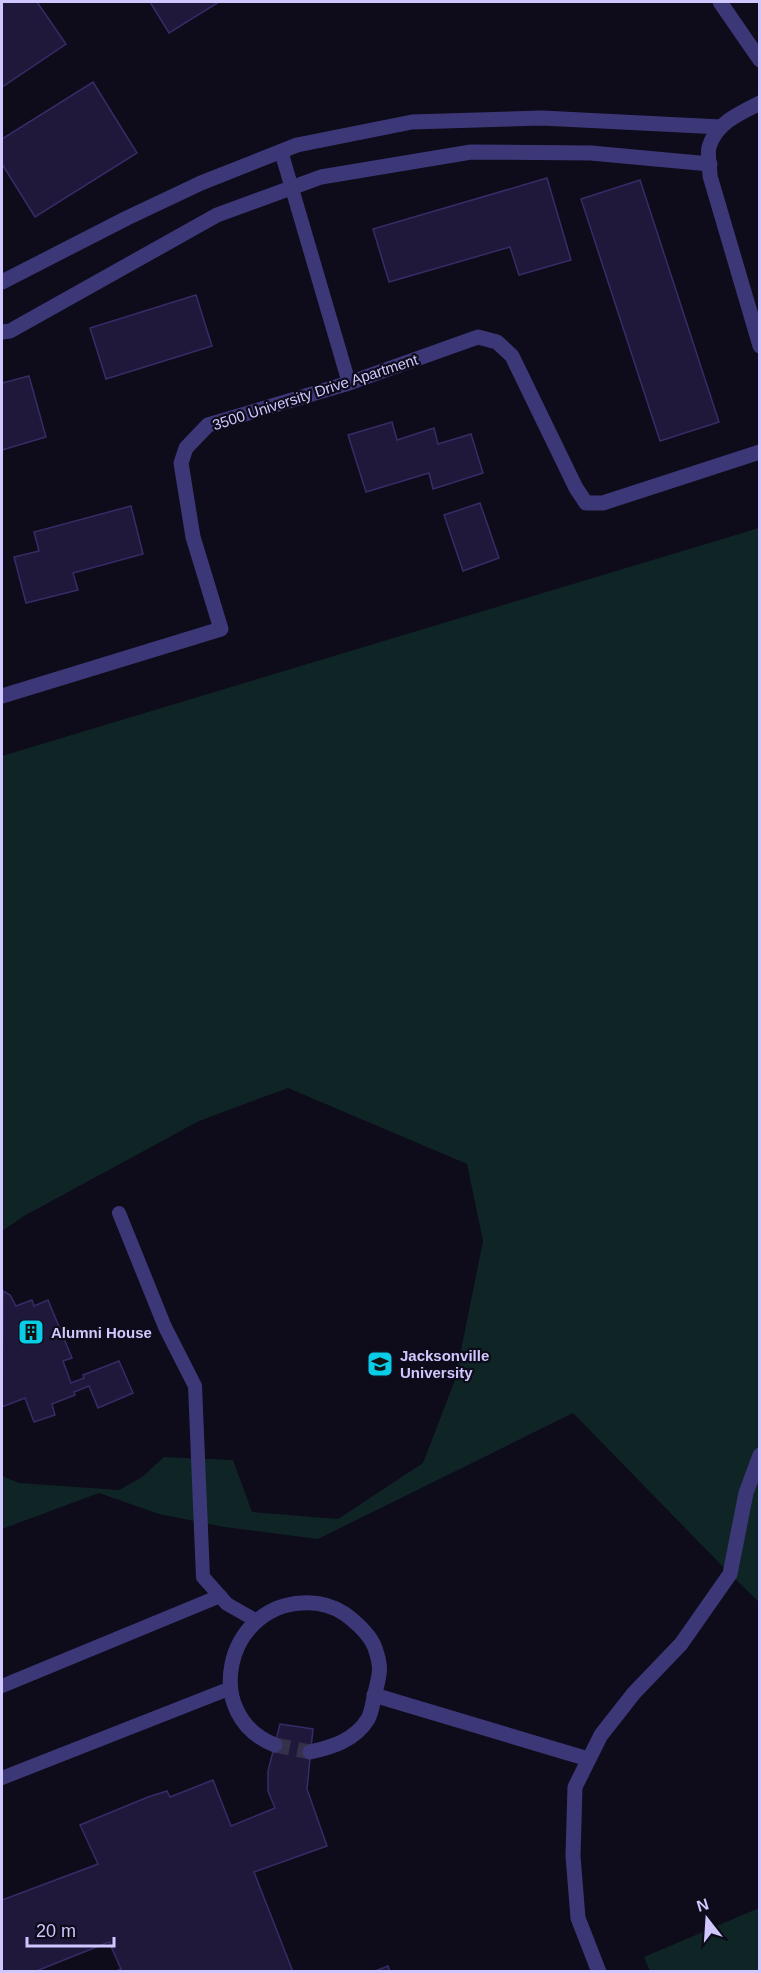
<svg xmlns="http://www.w3.org/2000/svg" width="761" height="1973" font-family="Arial,sans-serif">
  <style>
    .green { fill: #0f2424 }
    .building { fill: #20183b; stroke: #382b66; stroke-width: 1.5 }
    .lines { fill: none; stroke-linecap: round; stroke-linejoin: round }
    .minor-tunnel { stroke: #353148; stroke-width: 15; stroke-dasharray: 15 8; stroke-linecap: butt }
    .service { stroke: #3c3878; stroke-width: 14 }
    .minor { stroke: #3c3878; stroke-width: 15 }
    .labels { text-anchor: middle; dominant-baseline: central; stroke-width: 4.5; stroke-linejoin: round; paint-order: stroke }
    .street-label { font-size: 15px; fill: #cfc7fd; stroke: #0e0b1b }
    .poi-label { font-size: 15px; font-weight: bold; fill: #cfc7fd; stroke: #0e0b1b; text-anchor: start }
  </style>
  <rect width="100%" height="100%" fill="#0e0b1b"/>
  <g class="green">
    <path d="M759 528V1602L730 1574 573 1413 318 1539 224 1527 159 1514 99 1493 2 1529V1476L19 1483 119 1490 142 1477 164 1457 233 1460 252 1512 338 1519 423 1463 455 1380 483 1241 467 1164 288 1088 199 1121 24 1216 2 1231V756Z"/>
    <path d="M759 1908V1971H650L644 1957Z"/>
  </g>
  <g class="building">
    <path d="M2 2H37L66 44 2 87Z"/>
    <path d="M150 2H219L169 33Z"/>
    <path d="M93 82 137 153 35 217 2 164V139Z"/>
    <path d="M547 178 571 260 519 275 510 247 389 282 373 229Z"/>
    <path d="M640 180 719 422 660 441 581 199Z"/>
    <path d="M196 295 212 346 106 379 90 328Z"/>
    <path d="M29 376 46 437 2 450V383Z"/>
    <path d="M392 422 397 440 434 428 438 444 471 434 483 473 433 489 429 473 366 492 348 435Z"/>
    <path d="M480 503 499 558 463 571 444 515Z"/>
    <path d="M131 506 143 554 73 573 78 590 26 603 14 557 39 551 34 532Z"/>
    <path d="M3 1291 10 1295 16 1306 32 1300 34 1306 48 1300 72 1358 63 1361 71 1383 84 1378 83 1375 119 1361 133 1393 98 1408 89 1386 74 1392 75 1395 52 1404 55 1415 34 1422 25 1398 2 1407Z"/>
    <path d="M280 1724 313 1729 307 1789 327 1846 254 1872 293 1972H114L121 1969 109 1942 34 1972H2V1900L98 1864 80 1825 148 1797 167 1791 170 1797 213 1780 231 1826 275 1808 268 1791V1771Z"/>
    <path d="M388 1966 390 1972H373Z"/>
  </g>
  <g class="lines">
    <path class="minor-tunnel" d="M275 1745 310 1752"/>
    <g class="service">
      <path d="M281 151 349 383"/>
      <path d="M119 1213 165 1327 195 1386 203 1577 227 1604 257 1621"/>
      <path d="M2 1686 220 1596"/>
      <path d="M2 1778 231 1688"/>
    </g>
    <g class="minor">
      <path d="M720 2 760 60"/>
      <path d="M760 103C740 113 716 123 709 147 707 155 710 167 710 176L760 346"/>
      <path d="M2 282 127 218 201 183 297 145 412 122 542 118 721 127"/>
      <path d="M2 332 10 331 217 215 321 177 471 152 591 153 710 164"/>
      <path d="M2 696 221 629 193 537 181 463 186 448 208 425 349 383 478 337 497 342 512 356 576 488 586 503H603L760 452"/>
      <path d="M374 1695 588 1759"/>
      <path d="M275 1745C201 1716 225 1607 302 1603 317 1602 333 1606 345 1614 357 1623 370 1634 375 1648 382 1668 380 1673 375 1693 373 1701 372 1712 368 1719 355 1740 333 1747 310 1752"/>
      <path d="M599 1972 578 1918 573 1856 575 1787 601 1735 634 1693 681 1644 730 1574 746 1493 760 1455"/>
    </g>
  </g>
  <defs>
    <g id="building-square" transform="scale(1.35)"><rect x="-9" y="-9" width="18" height="18" rx="4" fill="#09cce7" stroke="#0e0b1b"/><path d="M-4-6H4V6H1V3H-1V6H-4ZM-2.5-4.3h1.7v1.8h-1.7ZM.8-4.3h1.7v1.8H.8ZM-2.5-1h1.7V.8h-1.7ZM.8-1h1.7V.8H.8Z" fill="#111"/></g>
    <g id="university-square" transform="scale(1.35)"><rect x="-9" y="-9" width="18" height="18" rx="4" fill="#09cce7" stroke="#0e0b1b"/><path d="M0-5L7-2L0 1L-7-2ZM-4 1L0 2.5L4 1V4Q0 6-4 4Z" fill="#111"/></g>
  </defs>
  <g fill-rule="evenodd">
    <use href="#building-square" x="31" y="1332"/>
    <use href="#university-square" x="380" y="1364"/>
  </g>
  <g class="labels">
    <g class="street-label">
      <text transform="translate(315 392) rotate(-18)">3500 University Drive Apartment</text>
    </g>
    <g class="poi-label">
      <text x="51" y="1332">Alumni House</text>
      <text x="400" y="1355">Jacksonville<tspan x="400" dy="17">University</tspan></text>
    </g>
  </g>
  <rect width="761" height="1973" fill="none" stroke="#cfc7fd" stroke-width="6"/>
  <g transform="translate(707 1919) rotate(343)" stroke="#0e0b1b" stroke-width="4.5" paint-order="stroke">
  <path d="M0-4.5L10 22L0 15L-10 22Z" fill="#cfc7fd"/>
  <text y="-9" font-size="16" font-weight="bold" text-anchor="middle" fill="#cfc7fd">N</text>
  </g>
  <path d="M27 1937v9h87v-9" fill="none" stroke="#cfc7fd" stroke-width="3"/>
  <text x="36" y="1937" font-size="18" fill="#cfc7fd" stroke="#0e0b1b" stroke-width="4.5" paint-order="stroke">20 m</text>
</svg>
